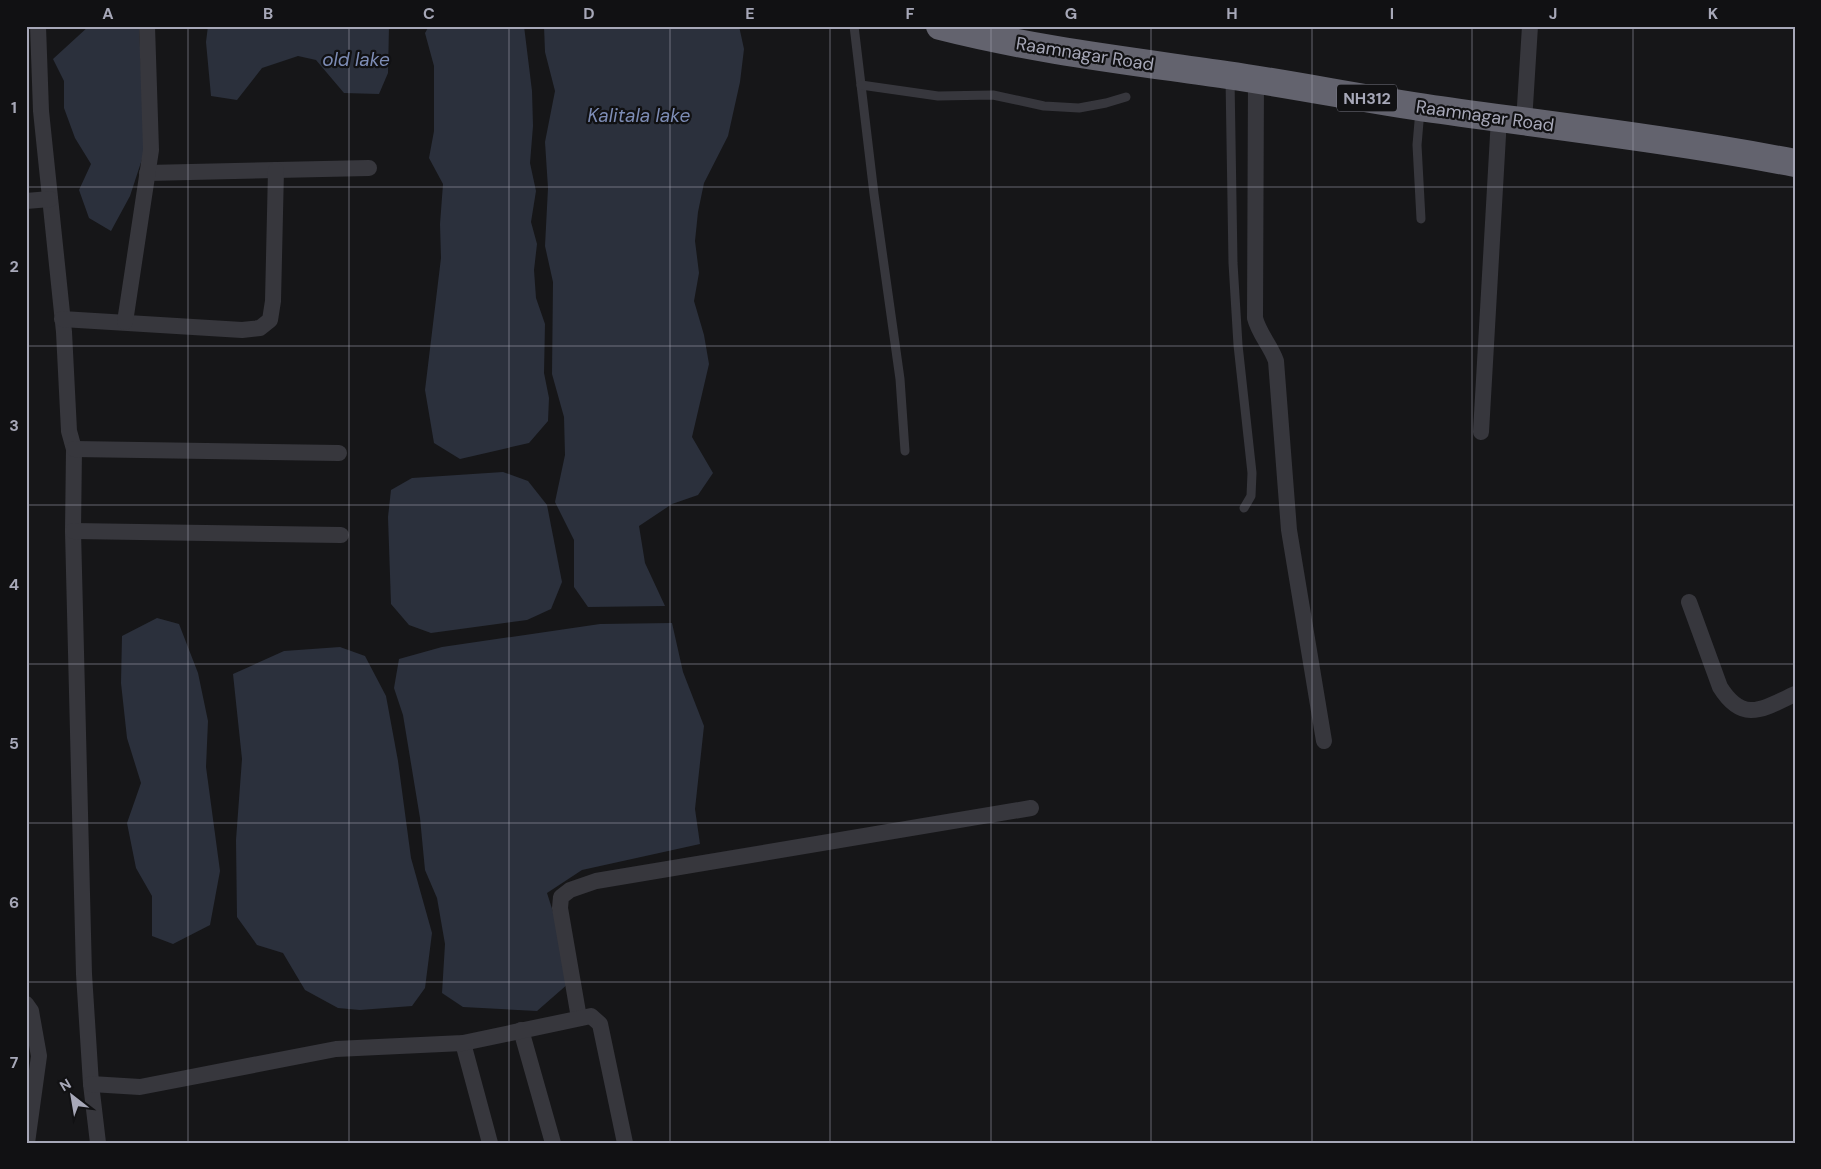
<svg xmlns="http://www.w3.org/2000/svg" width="1821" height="1169" font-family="'DM Sans',sans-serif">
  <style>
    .water { fill: #2b303c }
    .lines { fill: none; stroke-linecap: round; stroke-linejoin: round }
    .lane { stroke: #37373d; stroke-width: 9 }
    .street { stroke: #37373d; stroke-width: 16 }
    .highway { stroke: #63636e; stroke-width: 28 }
    .grid { fill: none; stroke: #a7a8b8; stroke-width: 1; stroke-opacity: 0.55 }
    .labels { text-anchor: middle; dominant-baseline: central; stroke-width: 4.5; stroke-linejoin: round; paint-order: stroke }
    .shield { fill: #111113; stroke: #7a7b86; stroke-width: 1 }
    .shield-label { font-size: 16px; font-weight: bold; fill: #a7a8b8 }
    .street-label { font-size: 18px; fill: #a7a8b8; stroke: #111113 }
    .water-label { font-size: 19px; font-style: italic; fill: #7d8cb5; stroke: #111113 }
    .neatline { fill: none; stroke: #a7a8b8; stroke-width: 2 }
    .grid-label { font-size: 16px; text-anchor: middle; font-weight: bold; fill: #a7a8b8 }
  </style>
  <rect width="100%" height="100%" fill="#161618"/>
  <g class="water">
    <path d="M89 26H139L145 150 130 196 111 231 89 218 79 190 91 164 75 138 64 108V81L53 59Z"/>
    <path d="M208 26H389L388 73 379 94 344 93 316 60 298 56 262 68 237 100 211 96 206 42Z"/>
    <path d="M429 26H524L532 91 533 126 530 163 536 191 531 222 537 244 534 270 536 298 545 324 544 373 549 398 548 421 529 443 460 459 434 443 425 390 441 258 440 224 443 184 429 158 434 131V66L425 33Z"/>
    <path d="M544 26H739L744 49 740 82 728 136 704 183 698 212 695 241 699 273 694 301 704 335 709 364 692 437 713 473 698 495 672 504 639 526 645 563 665 606 588 607 574 587V540L555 502 565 455 564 417 552 374 553 282 545 246 548 188 545 142 555 91 545 52Z"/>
    <path d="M503 472 528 481 547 505 562 582 551 609 527 620 431 633 409 625 391 604 388 517 391 490 412 478Z"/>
    <path d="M157 618 179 624 198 673 208 721 206 767 220 871 210 925 173 944 152 936V896L136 868 127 823 141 783 127 738 121 683 122 636Z"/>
    <path d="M672 623 683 672 704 726 695 809 700 844 582 870 547 893 562 940 569 983 537 1011 463 1007 442 993 445 944 437 898 425 870 420 818 403 715 394 688 399 659 442 647 600 624Z"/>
    <path d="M340 647 365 656 386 696 398 761 411 858 432 933 425 988 412 1006 360 1010 338 1008 305 990 283 953 257 945 237 917 236 840 242 759 233 674 284 651Z"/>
  </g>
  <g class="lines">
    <g class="lane">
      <path d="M854 26 874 194 900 379 905 451"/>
      <path d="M1230 78 1233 263 1238 345 1252 473 1251 496 1244 508"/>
      <path d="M861 85 938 96 993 95 1044 106 1079 108 1106 103 1126 97"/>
      <path d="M1420 110 1417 145 1421 219"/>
    </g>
    <g class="street">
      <path d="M38 26 41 111 64 332 69 431 74 449 73 531 84 974 91 1084 98 1143"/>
      <path d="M1256 80 1255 318C1259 334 1271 346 1276 361L1289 530 1324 741"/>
      <path d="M1524 122 1530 26"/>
      <path d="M147 173 369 168"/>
      <path d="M26 201 50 199"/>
      <path d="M62 319 242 330 260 328 270 320 273 301 276 170"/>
      <path d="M125 322 151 150 147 26"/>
      <path d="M1481 432 1499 118"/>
      <path d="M74 449 339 453"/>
      <path d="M73 531 341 535"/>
      <path d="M1689 602 1720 687C1743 724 1763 709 1795 694"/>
      <path d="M26 1004 31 1011 39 1056 27 1143"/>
      <path d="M579 1018 560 908 561 897 570 890 596 881 1031 808"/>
      <path d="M521 1030 553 1143"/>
      <path d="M463 1043 490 1143"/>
      <path d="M91 1084 140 1087 336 1049 463 1043 591 1016 600 1024 625 1143"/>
    </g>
    <path class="highway" d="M940 26C1034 50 1131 61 1227 75 1296 85 1364 99 1433 109 1554 126 1675 140 1795 163"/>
  </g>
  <path class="grid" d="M188 26V1143M349 26V1143M509 26V1143M670 26V1143M830 26V1143M991 26V1143M1151 26V1143M1312 26V1143M1472 26V1143M1633 26V1143M26 187H1795M26 346H1795M26 505H1795M26 664H1795M26 823H1795M26 982H1795"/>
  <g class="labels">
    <rect class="shield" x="1337" y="84.5" width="60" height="27" rx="4"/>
    <g class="shield-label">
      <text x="1367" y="98">NH312</text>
    </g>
    <g class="street-label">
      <text transform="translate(1085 54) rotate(9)">Raamnagar Road</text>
      <text transform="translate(1485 116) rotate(8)">Raamnagar Road</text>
    </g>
    <g class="water-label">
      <text x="356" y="59">old lake</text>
      <text x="639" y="115">Kalitala lake</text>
    </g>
  </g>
  <rect width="1821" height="1169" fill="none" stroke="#111113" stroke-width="55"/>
  <g transform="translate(72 1096) rotate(329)" stroke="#111113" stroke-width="4" paint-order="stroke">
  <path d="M0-4L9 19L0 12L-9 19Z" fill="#a7a8b8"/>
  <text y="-8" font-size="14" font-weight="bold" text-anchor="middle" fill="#a7a8b8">N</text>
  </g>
  <rect x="28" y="28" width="1766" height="1114" class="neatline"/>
  <g class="grid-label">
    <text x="108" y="19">A</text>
    <text x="268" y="19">B</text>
    <text x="429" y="19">C</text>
    <text x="589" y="19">D</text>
    <text x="750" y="19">E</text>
    <text x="910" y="19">F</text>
    <text x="1071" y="19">G</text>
    <text x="1232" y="19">H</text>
    <text x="1392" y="19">I</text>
    <text x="1553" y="19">J</text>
    <text x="1713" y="19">K</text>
    <text x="14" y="113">1</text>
    <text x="14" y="272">2</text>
    <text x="14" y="431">3</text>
    <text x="14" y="590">4</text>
    <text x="14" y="749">5</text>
    <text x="14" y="908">6</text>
    <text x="14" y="1068">7</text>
  </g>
</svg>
